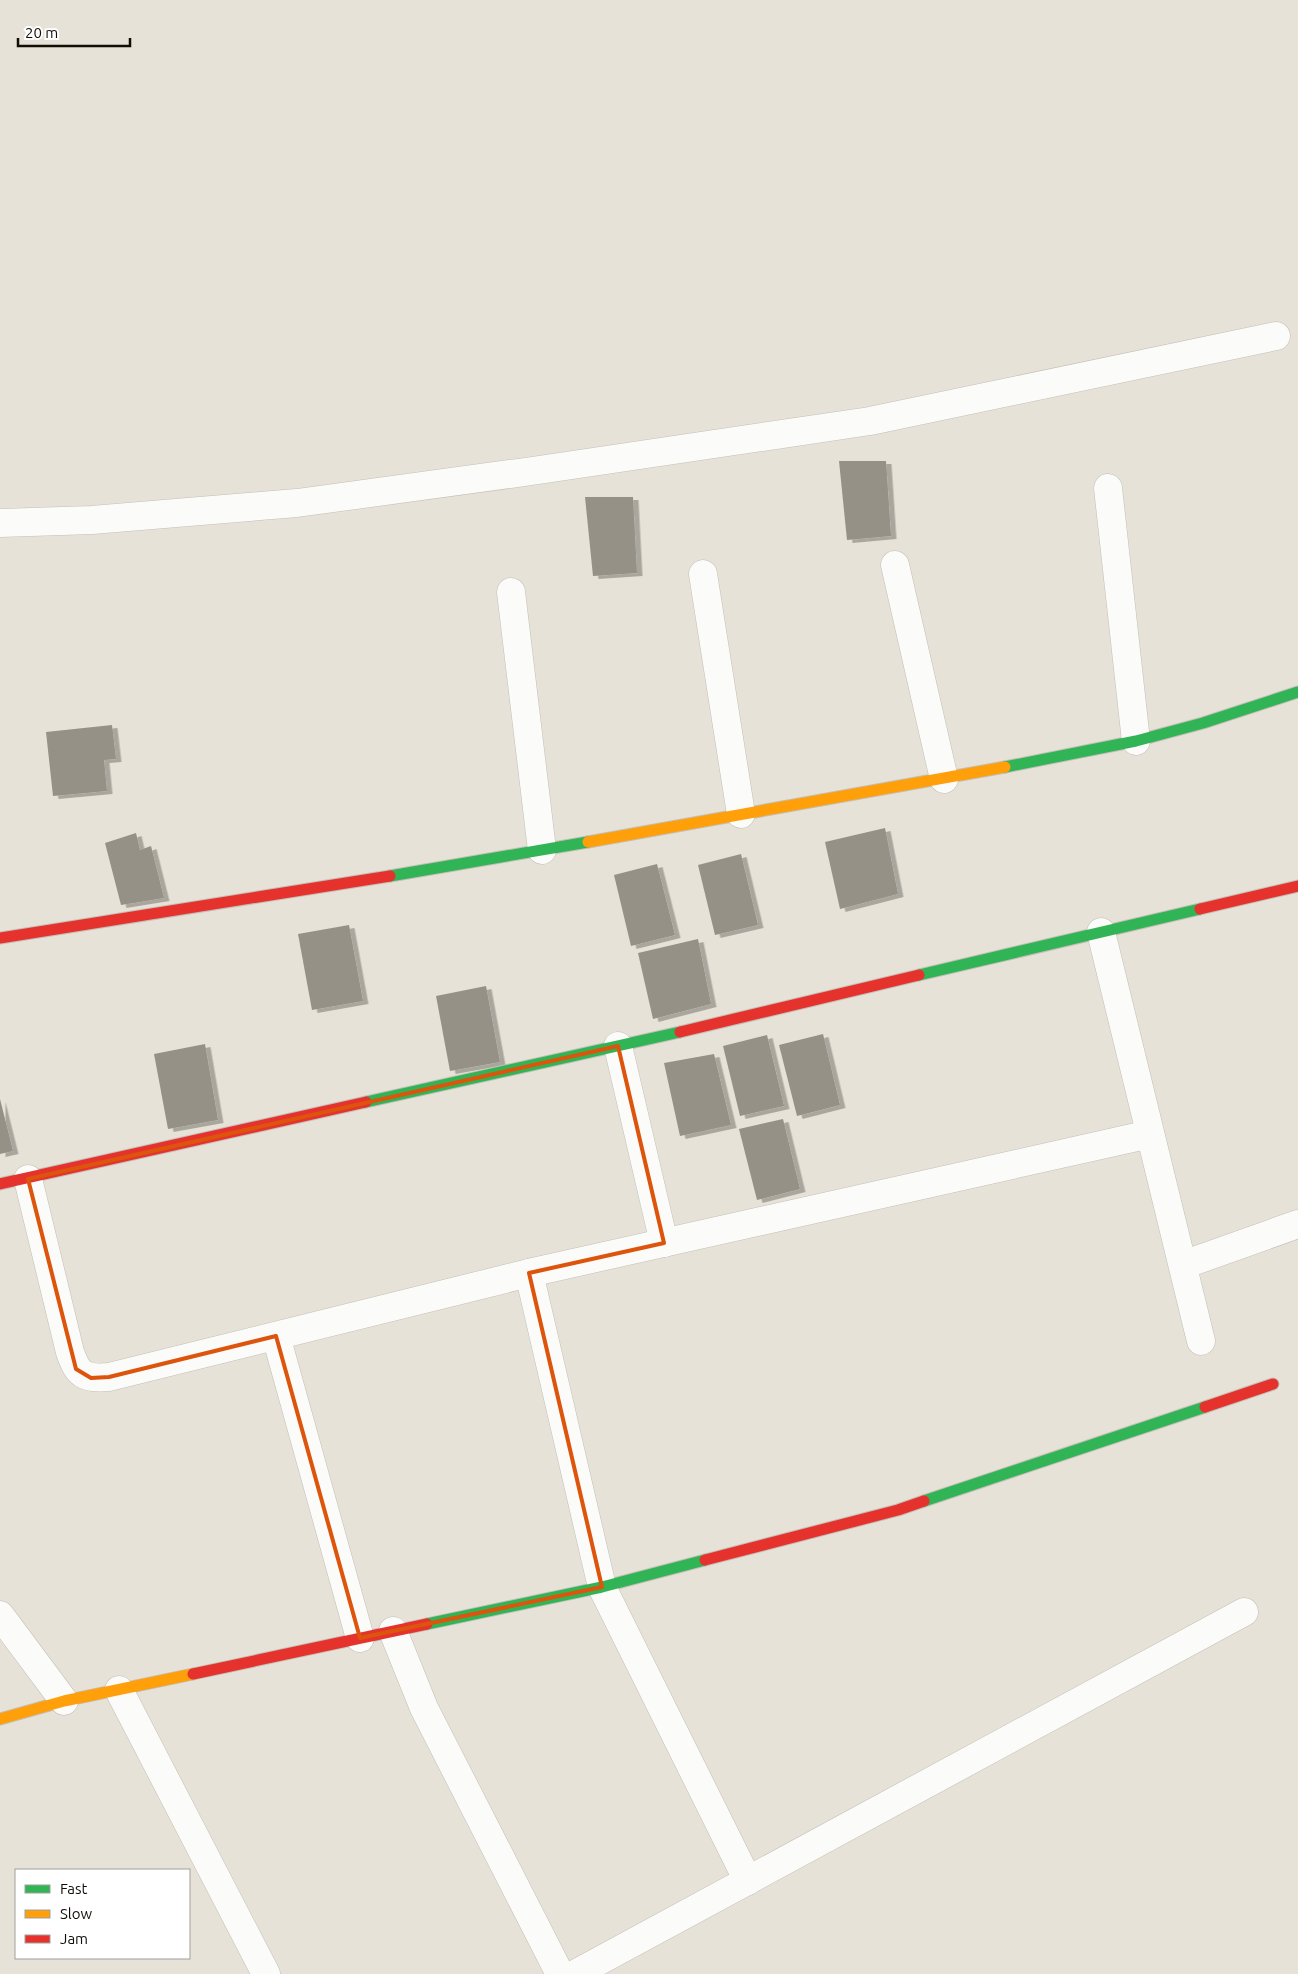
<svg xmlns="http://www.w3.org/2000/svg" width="1298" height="1974" font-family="Ubuntu,sans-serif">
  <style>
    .building { fill: #959187; filter: url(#shadow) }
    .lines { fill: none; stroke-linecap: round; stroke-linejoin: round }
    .street-casing { stroke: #c3bfb7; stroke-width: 29 }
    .fast-casing { stroke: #c3bfb7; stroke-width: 13 }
    .slow-casing { stroke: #c3bfb7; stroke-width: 13 }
    .jam-casing { stroke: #c3bfb7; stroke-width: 13 }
    .street { stroke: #fbfbf9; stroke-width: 28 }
    .fast { stroke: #30b455; stroke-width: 11 }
    .slow { stroke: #ff9f0a; stroke-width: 11 }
    .jam { stroke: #e5322d; stroke-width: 11 }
    .marked { fill: none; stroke: #dd550c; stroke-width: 4; stroke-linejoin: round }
  </style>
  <defs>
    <filter id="shadow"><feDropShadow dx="5.5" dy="3" stdDeviation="0" flood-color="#0004"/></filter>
  </defs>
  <rect width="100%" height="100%" fill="#e7e2d7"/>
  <g class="building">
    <path d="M839 461H886L891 536 847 540Z"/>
    <path d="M585 497H633L637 573 593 576Z"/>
    <path d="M112 725 116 759 104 760 107 791 53 796 46 732Z"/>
    <path d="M885 828 898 894 840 909 825 842Z"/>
    <path d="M136 833 140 850 151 846 164 898 121 905 105 843Z"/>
    <path d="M741 854 758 925 715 935 698 865Z"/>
    <path d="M657 864 675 935 631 946 614 875Z"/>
    <path d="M349 925 363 1001 312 1010 298 934Z"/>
    <path d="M698 939 711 1004 653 1019 638 953Z"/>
    <path d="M486 986 500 1062 450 1071 436 996Z"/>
    <path d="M823 1034 840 1105 797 1116 779 1045Z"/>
    <path d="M767 1035 784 1106 740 1116 723 1046Z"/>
    <path d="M205 1044 218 1120 168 1129 154 1054Z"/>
    <path d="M714 1054 731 1125 680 1136 664 1063Z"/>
    <path d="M0 1099 13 1151 0 1154Z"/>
    <path d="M783 1119 800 1189 757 1200 739 1129Z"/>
  </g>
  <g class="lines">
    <g class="street-casing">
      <g id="street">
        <path d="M1108 488 1136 741"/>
        <path d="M0 523 92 520 297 503 532 471 870 421 1276 336"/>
        <path d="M895 565 944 779"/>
        <path d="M703 574 741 814"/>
        <path d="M511 592 542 850"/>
        <path d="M1101 932 1201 1341"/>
        <path d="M618 1046 664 1243"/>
        <path d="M28 1179 70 1352C78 1375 84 1379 109 1377L529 1273 1150 1134"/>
        <path d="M1183 1265 1298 1224"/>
        <path d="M529 1273 602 1587 748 1881"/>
        <path d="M276 1336 360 1638"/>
        <path d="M0 1615 64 1701"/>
        <path d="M393 1631 424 1708 560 1974"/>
        <path d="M119 1690 266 1974"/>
        <path d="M575 1974 1244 1612"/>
      </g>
    </g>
    <g class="fast-casing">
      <g id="fast">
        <path d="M1005 767 1136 741 1203 723 1298 692"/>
        <path d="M390 876 588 842"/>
        <path d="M919 975 1200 909"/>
        <path d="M366 1102 680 1032"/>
        <path d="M924 1501 1205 1407"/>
        <path d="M427 1624 602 1587 705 1560"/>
      </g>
    </g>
    <g class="slow-casing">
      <g id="slow">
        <path d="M588 842 1005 767"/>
        <path d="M0 1719 64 1701 193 1674"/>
      </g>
    </g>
    <g class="jam-casing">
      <g id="jam">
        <path d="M1200 909 1298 886"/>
        <path d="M0 938 390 876"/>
        <path d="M680 1032 919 975"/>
        <path d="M0 1184 366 1102"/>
        <path d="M1205 1407 1273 1384"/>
        <path d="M705 1560 898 1510 924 1501"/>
        <path d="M193 1674 427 1624"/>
      </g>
    </g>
    <use href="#street" class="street"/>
    <use href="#fast" class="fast"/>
    <use href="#slow" class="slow"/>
    <use href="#jam" class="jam"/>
  </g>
  <path class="marked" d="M618 1046 664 1243 529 1273 602 1587 360 1638 276 1336 109 1377 91 1378 76 1369 28 1179Z"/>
  <rect x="15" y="1869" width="175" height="90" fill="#ffffff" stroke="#a09f9c"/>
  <rect x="25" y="1885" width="25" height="8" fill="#30b455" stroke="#a09f9c"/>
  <text x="60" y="1894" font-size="15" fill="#110e07">Fast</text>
  <rect x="25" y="1910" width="25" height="8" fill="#ff9f0a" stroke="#a09f9c"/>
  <text x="60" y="1919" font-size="15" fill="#110e07">Slow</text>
  <rect x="25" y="1935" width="25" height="8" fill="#e5322d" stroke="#a09f9c"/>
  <text x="60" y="1944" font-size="15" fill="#110e07">Jam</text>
  <path d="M18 38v8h112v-8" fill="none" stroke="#110e07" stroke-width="2.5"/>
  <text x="25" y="38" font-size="15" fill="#110e07" stroke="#ffffff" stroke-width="4" paint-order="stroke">20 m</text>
</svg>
